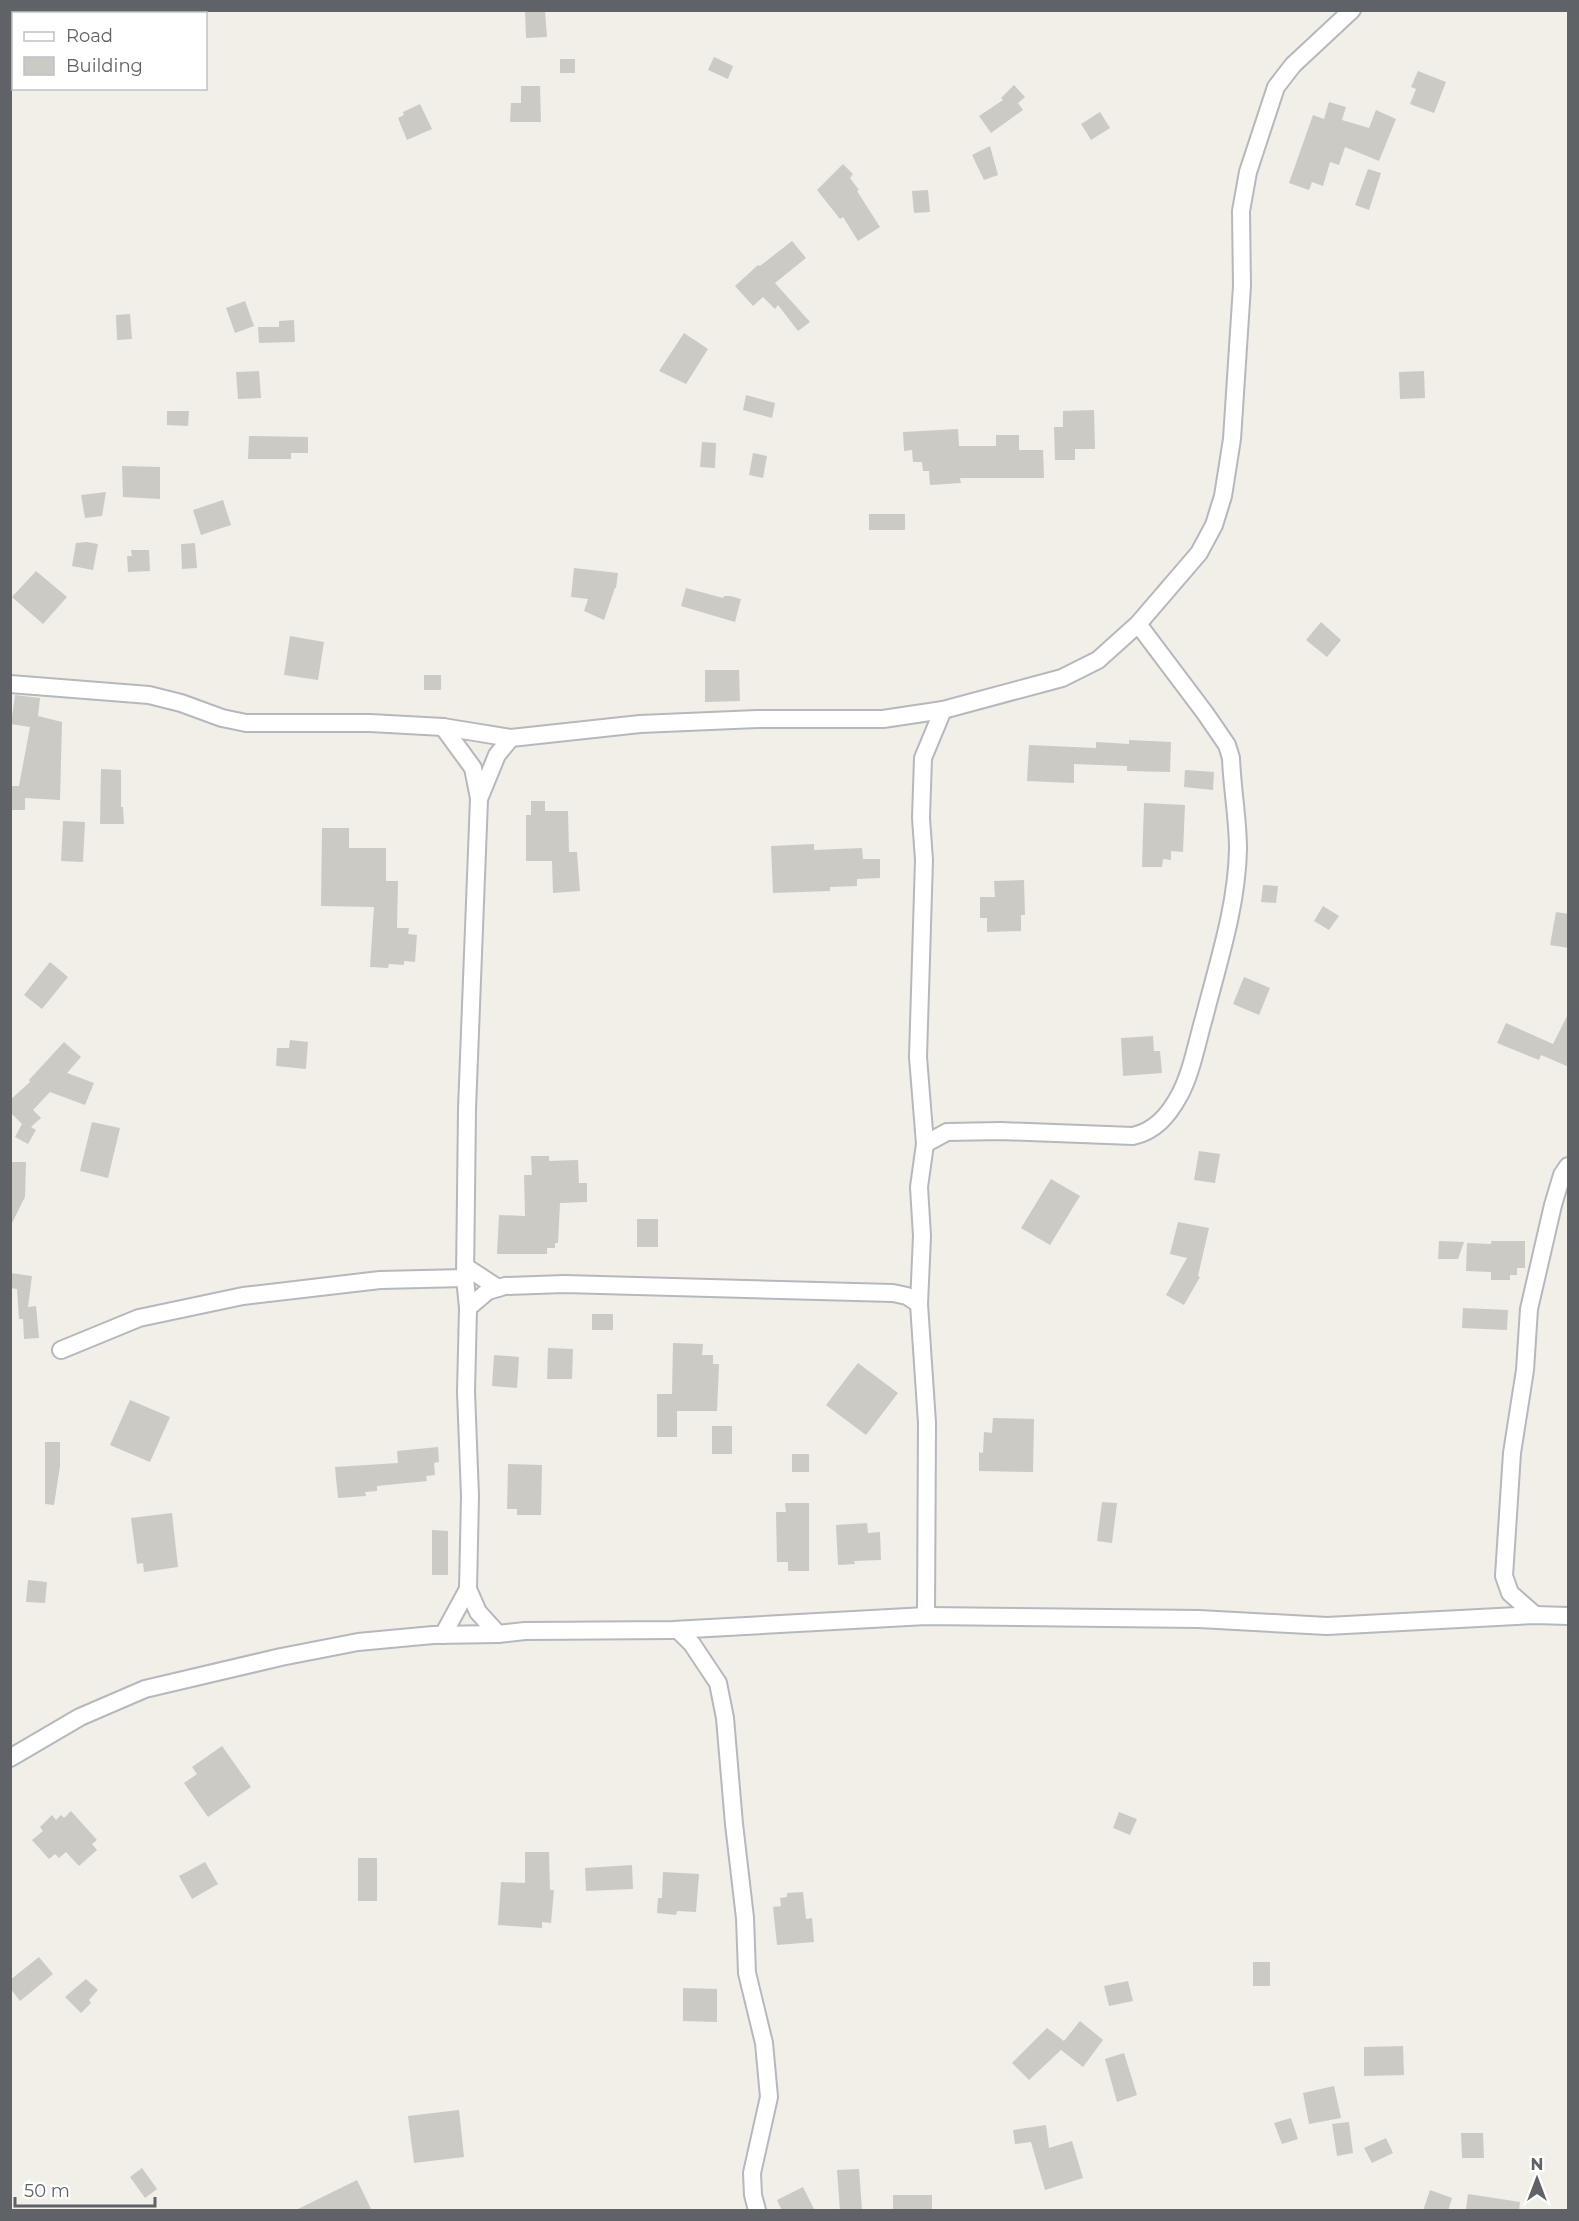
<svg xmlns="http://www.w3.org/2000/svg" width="1579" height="2221" font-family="Montserrat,sans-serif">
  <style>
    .building { fill: #cccac5 }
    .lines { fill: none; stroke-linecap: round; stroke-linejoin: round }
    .minor-casing { stroke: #b5b8bc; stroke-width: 20 }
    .minor { stroke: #fff; stroke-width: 16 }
  </style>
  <rect width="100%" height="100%" fill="#f1efe8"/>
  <g class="building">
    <path d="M545 11 547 37 526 38 525 12Z"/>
    <path d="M714 57 733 66 728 79 708 70Z"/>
    <rect x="560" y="59" width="15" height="14"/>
    <path d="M1418 71 1446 82 1434 113 1410 104 1416 89 1411 87Z"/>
    <path d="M1014 85 1025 97 1018 103 1023 110 991 133 979 116 1003 100 1001 98Z"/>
    <path d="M521 86H540L541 122H510L511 103H521Z"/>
    <path d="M1329 102 1346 107 1342 120 1369 128 1376 110 1396 119 1379 161 1345 147 1339 165 1330 162 1323 186 1312 182 1309 190 1289 183 1313 115 1324 119Z"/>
    <path d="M420 104 432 129 407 140 398 118 404 115 403 112Z"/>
    <path d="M1100 112 1110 128 1091 140 1081 124Z"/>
    <path d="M990 146 998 175 984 180 972 155Z"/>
    <path d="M843 164 853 174 850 178 859 190 857 191 880 227 858 241 843 217 840 219 817 190Z"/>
    <path d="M1368 169 1381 173 1369 210 1355 205Z"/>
    <path d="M928 190 930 212 914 213 912 191Z"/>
    <path d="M792 241 806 258 775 283 810 322 798 331 778 305 775 309 763 297 753 306 735 286 758 265 760 266Z"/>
    <path d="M245 301 254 326 235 333 226 308Z"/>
    <path d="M130 314 132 339 117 340 116 315Z"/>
    <path d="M294 320 295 342 259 343 258 327H279V321Z"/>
    <path d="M684 333 708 349 686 384 659 371Z"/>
    <path d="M259 371 261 398 238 399 236 372Z"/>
    <path d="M1424 371 1425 398 1400 399 1399 372Z"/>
    <path d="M746 395 775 403 772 418 743 410Z"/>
    <path d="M1094 410 1095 449H1075V460H1055L1054 427H1063V411Z"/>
    <path d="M167 411H189L188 426 167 425Z"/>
    <path d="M958 429 959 446H996V435H1019V450H1043L1044 478H960L961 483 930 485 929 471H923L922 462H913L912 450 904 451 903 432Z"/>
    <path d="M249 436 308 437V453H291V459H248Z"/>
    <path d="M702 442 716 443 715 468 700 467Z"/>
    <path d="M753 453 767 456 763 478 749 475Z"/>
    <path d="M122 466 160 467V499L123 497Z"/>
    <path d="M106 492 102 516 85 518 81 495Z"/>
    <path d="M223 500 231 525 201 535 193 510Z"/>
    <rect x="869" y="514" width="36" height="16"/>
    <path d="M87 542 98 544 93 570 72 566 76 543Z"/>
    <path d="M195 543 197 568 182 569 181 544Z"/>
    <path d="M131 550H149L150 571 128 572 127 556H132Z"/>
    <path d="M574 568 618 573 616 588H615L604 620 584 611 588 599 571 597Z"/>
    <path d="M36 571 67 597 43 624 12 597Z"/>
    <path d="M686 588 723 598 724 596H730L741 599 735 622 681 606Z"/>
    <path d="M1321 622 1341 640 1327 657 1306 640Z"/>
    <path d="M290 636 324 642 318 680 284 675Z"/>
    <path d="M705 670H739L740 701 705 702Z"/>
    <rect x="424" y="675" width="17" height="15"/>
    <path d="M15 695 40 698 38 716 62 722 60 800 25 798V810H10V786H19L30 727 11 724Z"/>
    <path d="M1129 740 1171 742 1170 772 1127 771V766L1074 764V783L1027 781 1029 745 1096 748V742L1129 744Z"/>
    <path d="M101 769 121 770V807H123L124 824H100Z"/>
    <path d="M1185 770 1214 772 1213 790 1184 787Z"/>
    <path d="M531 801H545V811H568L569 852H577L580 891 553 893 552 861H526V815H531Z"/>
    <path d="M1144 803 1185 805 1183 852 1171 851V860L1163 859 1162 867H1142Z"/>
    <path d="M63 821 85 822 83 862 61 861Z"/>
    <path d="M322 828H349V848H386V881H398L397 928H409L408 934 417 935 415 962 404 961V965L389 964 388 968 370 967 374 907 321 906Z"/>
    <path d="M814 844V850L862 848 863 859H880V878L857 879V886L830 887V891L773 893 771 846Z"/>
    <path d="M1024 880 1025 915H1021V931L987 932V918H980V897H995L994 881Z"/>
    <path d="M1263 885 1278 886 1276 903 1261 902Z"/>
    <path d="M1323 906 1339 916 1329 930 1314 921Z"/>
    <path d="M1556 912 1569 914V948L1550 945Z"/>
    <path d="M50 962 68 977 42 1009 24 995Z"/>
    <path d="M1244 977 1270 988 1259 1015 1233 1004Z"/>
    <path d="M1569 1012V1067L1541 1055 1539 1060 1497 1043 1506 1023 1553 1044Z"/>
    <path d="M1153 1036 1154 1051H1160L1162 1073 1123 1076 1121 1038Z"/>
    <path d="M290 1040 308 1042 306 1069 276 1066 277 1048H289Z"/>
    <path d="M64 1042 81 1057 67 1073 94 1083 85 1105 50 1092 33 1110 41 1118 31 1127 36 1130 28 1144 15 1137 22 1124 10 1112V1100L30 1082 29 1080Z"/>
    <path d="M92 1122 120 1128 108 1178 80 1171Z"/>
    <path d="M1199 1151 1220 1154 1215 1183 1194 1180Z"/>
    <path d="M531 1156H549V1161L578 1160 579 1183H587V1202L560 1203 558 1243H555V1248H547V1254H497L499 1215 525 1216 524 1175H532Z"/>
    <path d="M10 1162H26L25 1197 10 1227Z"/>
    <path d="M1051 1179 1080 1196 1050 1245 1021 1228Z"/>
    <rect x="637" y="1219" width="21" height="28"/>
    <path d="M1178 1222 1209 1228 1198 1276 1200 1277 1184 1305 1166 1295 1187 1258 1170 1254Z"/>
    <path d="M1439 1241 1464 1242 1458 1259H1438Z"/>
    <path d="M1491 1241H1525V1268H1517V1275H1510V1280H1491V1272L1466 1271 1467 1243 1491 1244Z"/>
    <path d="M10 1273 32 1276 28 1307 36 1306 39 1338 24 1339 23 1319H19L17 1289 10 1288Z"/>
    <path d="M1463 1308 1508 1310 1507 1330 1462 1328Z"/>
    <rect x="592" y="1314" width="21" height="16"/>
    <path d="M673 1343 703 1344 702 1355H713V1364H719L717 1411H677V1437H657V1394H672Z"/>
    <path d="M548 1348 573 1349 572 1379H547Z"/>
    <path d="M494 1355 519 1357 517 1388 492 1386Z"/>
    <path d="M858 1363 898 1393 866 1435 826 1405Z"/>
    <path d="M130 1400 170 1417 150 1462 110 1445Z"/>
    <path d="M993 1418 1034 1419 1033 1472 979 1471V1452L983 1453 984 1432 992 1433Z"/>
    <rect x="712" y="1426" width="20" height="28"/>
    <path d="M45 1442H60V1466L54 1505 45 1504Z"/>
    <path d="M438 1447 439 1462 434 1463 435 1475 426 1476 427 1481 377 1486V1491L365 1492 366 1496 338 1498 335 1467 398 1463 397 1451Z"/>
    <rect x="792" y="1454" width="17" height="18"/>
    <path d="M508 1464 542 1465 541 1515H517V1509H507Z"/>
    <path d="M1102 1502 1117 1503 1112 1543 1097 1541Z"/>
    <path d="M785 1503H809V1571H788V1562H777L776 1512H786Z"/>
    <path d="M172 1513 178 1567 144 1572 143 1563 137 1564 131 1518Z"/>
    <path d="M867 1523 868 1533 880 1532 881 1560 854 1561 855 1564 838 1565 836 1525Z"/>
    <path d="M432 1530 448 1531V1575H432Z"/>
    <path d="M28 1580 47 1582 45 1603 26 1602Z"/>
    <path d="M222 1746 251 1787 208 1817 184 1783 197 1774 192 1767Z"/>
    <path d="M71 1811 97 1840 92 1844 97 1850 79 1866 66 1852 59 1858 55 1854 49 1859 32 1840 43 1831 40 1827 52 1815 56 1820 61 1815 64 1818Z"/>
    <path d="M1119 1812 1137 1819 1130 1835 1113 1828Z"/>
    <path d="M525 1852H549L550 1890H554L551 1923 542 1922V1928L498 1925 501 1882 525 1883Z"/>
    <rect x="358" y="1858" width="19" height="43"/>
    <path d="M205 1862 218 1884 192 1899 179 1876Z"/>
    <path d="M632 1865 633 1889 586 1891 585 1868Z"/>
    <path d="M663 1872 699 1874 696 1912 677 1911 676 1915 657 1913 658 1898H662Z"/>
    <path d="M803 1892 806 1919 812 1918 814 1942 777 1945 773 1907 781 1906 780 1898 787 1897V1893Z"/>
    <path d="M39 1957 53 1974 20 2001 10 1988V1980Z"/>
    <rect x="1253" y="1962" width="17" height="24"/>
    <path d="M86 1979 98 1990 89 2000 91 2003 81 2013 65 1997Z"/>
    <path d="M1128 1981 1133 2001 1109 2006 1104 1986Z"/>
    <path d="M683 1988 717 1989V2022L683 2021Z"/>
    <path d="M1080 2021 1103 2040 1083 2067 1061 2050 1029 2080 1012 2063 1047 2028 1064 2041Z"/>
    <path d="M1403 2046 1404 2075 1364 2076V2047Z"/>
    <path d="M1124 2053 1137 2095 1117 2102 1105 2059Z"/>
    <path d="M1334 2086 1341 2118 1309 2124 1303 2093Z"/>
    <path d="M459 2110 464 2157 414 2163 408 2116Z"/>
    <path d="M1291 2118 1298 2139 1282 2144 1274 2123Z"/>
    <path d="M1349 2122 1353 2153 1337 2156 1332 2124Z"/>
    <path d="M1046 2125 1049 2148 1072 2141 1083 2178 1045 2190 1031 2142 1015 2144 1013 2130Z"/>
    <path d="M1461 2133H1483L1484 2158H1462Z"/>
    <path d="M1386 2138 1393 2153 1372 2163 1364 2148Z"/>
    <path d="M142 2168 157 2189 145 2198 130 2177Z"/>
    <path d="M859 2169 862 2210 840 2211 837 2170Z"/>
    <path d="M357 2180 372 2211H294Z"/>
    <path d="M803 2187 815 2211H782L777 2200Z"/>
    <path d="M1430 2190 1452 2198 1448 2211H1423Z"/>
    <path d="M1468 2194 1520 2202 1519 2211 1466 2209Z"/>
    <rect x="893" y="2195" width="39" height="16"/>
  </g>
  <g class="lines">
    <g class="minor-casing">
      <g id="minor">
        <path d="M10 684 149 695 181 703 222 718 246 723H370L443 727 511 738"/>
        <path d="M443 727 473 768 479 798"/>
        <path d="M925 1144 918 1057 924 860 921 818 923 758 943 710"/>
        <path d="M466 1267 498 1288"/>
        <path d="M468 1308 488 1291 505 1286 564 1284 893 1293 907 1296 919 1304"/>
        <path d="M61 1350 139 1318 243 1296 380 1280 465 1278"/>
        <path d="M1535 1615 1510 1593 1504 1576 1512 1453 1525 1370 1529 1309 1553 1205 1562 1175 1568 1166"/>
        <path d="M926 1616 927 1423 919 1304 922 1236 919 1187 925 1144 947 1132 1001 1131 1133 1136C1155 1131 1168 1116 1179 1096 1191 1075 1197 1042 1204 1018 1218 963 1237 906 1238 849 1238 819 1232 788 1231 758L1227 745 1205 713 1138 624"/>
        <path d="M678 1630 692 1644 718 1683 725 1718 734 1824 745 1918 747 1973 764 2043 769 2097 752 2173 753 2195 757 2210"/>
        <path d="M498 1634 478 1612 468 1589 470 1496 466 1392 468 1308 465 1278 467 1109 479 799 497 755 511 738 640 724 757 719H883L943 710 1062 678 1098 660 1138 624 1199 553 1214 525 1223 496 1232 439 1242 286 1241 211 1248 172 1276 87 1293 65 1352 10"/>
        <path d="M443 1635 468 1589"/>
        <path d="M10 1758 80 1717 145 1689 281 1657 358 1642 433 1635 498 1634 525 1631 673 1630 926 1616 1199 1619 1327 1626 1535 1615 1568 1616"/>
      </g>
    </g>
    <use href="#minor" class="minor"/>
  </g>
  <rect width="1579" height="2221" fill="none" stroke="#5f6368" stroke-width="24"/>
  <rect x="12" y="12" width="195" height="78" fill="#ffffff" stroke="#bfc1c3" stroke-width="1.5"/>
  <rect x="24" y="32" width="30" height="9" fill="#ffffff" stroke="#bfc1c3" stroke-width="1.5"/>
  <text x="66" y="42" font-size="18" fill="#5f6368">Road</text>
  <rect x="24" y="57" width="30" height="18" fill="#cccac5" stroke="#bfc1c3" stroke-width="1.5"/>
  <text x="66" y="72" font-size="18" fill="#5f6368">Building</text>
  <g transform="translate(1537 2179)" stroke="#ffffff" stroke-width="4.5" paint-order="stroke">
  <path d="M0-4.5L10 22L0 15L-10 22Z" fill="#5f6368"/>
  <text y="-9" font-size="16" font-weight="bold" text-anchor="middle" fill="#5f6368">N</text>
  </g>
  <path d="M15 2197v9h140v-9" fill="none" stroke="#5f6368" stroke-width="3"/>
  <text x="24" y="2197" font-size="18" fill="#5f6368" stroke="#ffffff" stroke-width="4.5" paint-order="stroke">50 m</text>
</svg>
